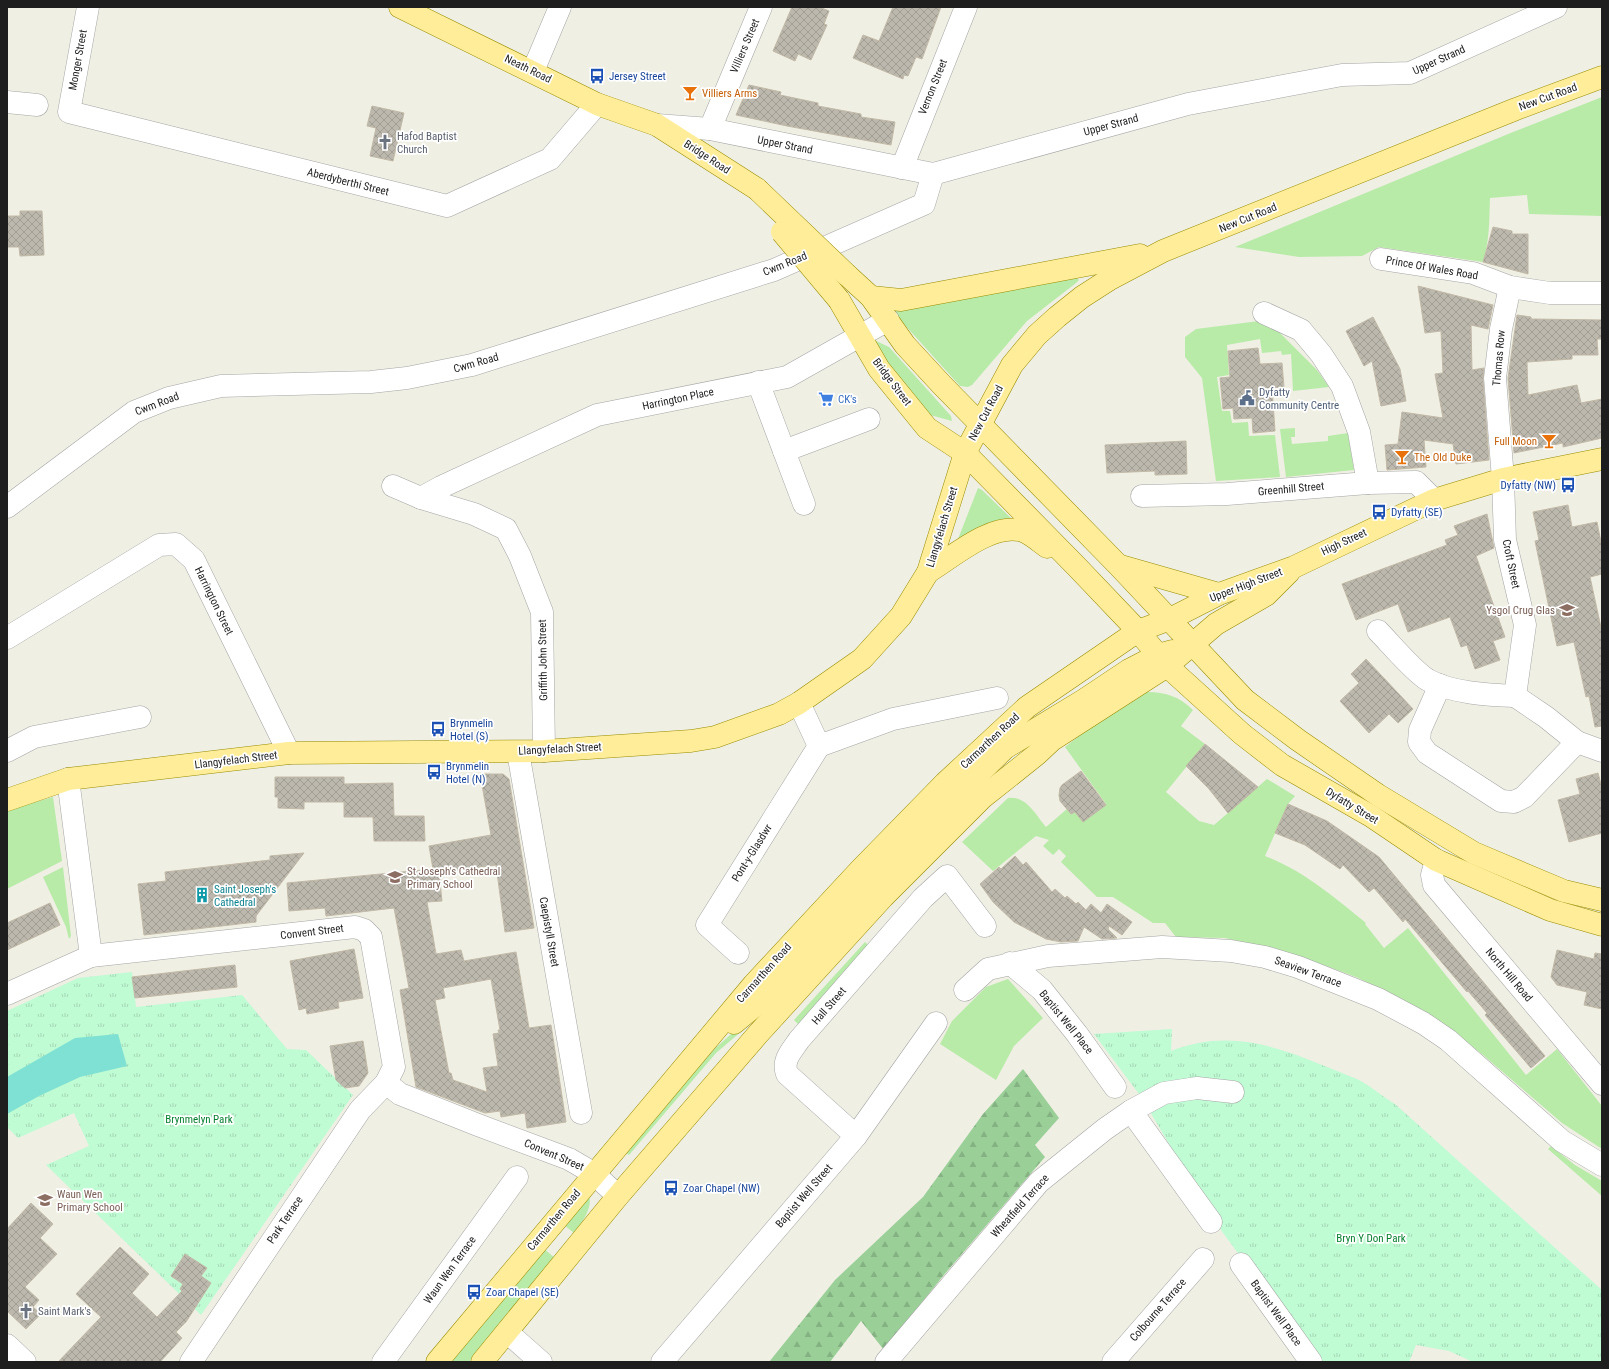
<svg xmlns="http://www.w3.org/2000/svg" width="1609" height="1369" font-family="'Roboto Condensed',sans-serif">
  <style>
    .grass { fill: #b8eba8 }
    .forest { fill: url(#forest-firs) }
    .park { fill: url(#park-tufts) }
    .pitch { fill: #7fe1d4 }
    .building { fill: url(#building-cross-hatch); stroke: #c2b9a6; fill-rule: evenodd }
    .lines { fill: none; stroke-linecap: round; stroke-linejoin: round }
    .minor-casing { stroke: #a5a5a5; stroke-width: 23 }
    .major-casing { stroke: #988d00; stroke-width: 23 }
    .minor { stroke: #fff; stroke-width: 22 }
    .major { stroke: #ffed9a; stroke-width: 22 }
    .major-bridge-casing { stroke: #988d00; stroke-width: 23; stroke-linecap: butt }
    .major-bridge { stroke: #ffed9a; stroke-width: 22 }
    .labels { text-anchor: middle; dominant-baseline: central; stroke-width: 3.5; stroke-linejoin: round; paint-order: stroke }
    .street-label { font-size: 11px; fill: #1e1e1e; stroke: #fff }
    .transit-label { font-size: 11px; fill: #164399; stroke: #fff; text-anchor: start }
    .food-label { font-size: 11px; fill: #c56008; stroke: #fff; text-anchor: start }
    .worship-label { font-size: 11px; fill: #5b616d; stroke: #fff; text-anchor: start }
    .service-label { font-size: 11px; fill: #4e5e75; stroke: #fff; text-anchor: start }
    .shop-label { font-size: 11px; fill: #366cbe; stroke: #fff; text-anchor: start }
    .education-label { font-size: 11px; fill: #785e54; stroke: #fff; text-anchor: start }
    .culture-label { font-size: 11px; fill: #0d838f; stroke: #fff; text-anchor: start }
    .park-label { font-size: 11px; fill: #088031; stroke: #fff }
  </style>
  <defs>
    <pattern id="forest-firs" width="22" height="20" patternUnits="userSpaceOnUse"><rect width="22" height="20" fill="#9ad097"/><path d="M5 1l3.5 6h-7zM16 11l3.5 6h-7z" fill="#84b282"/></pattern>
    <pattern id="park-tufts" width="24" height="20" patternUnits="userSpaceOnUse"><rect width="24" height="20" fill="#bffbd3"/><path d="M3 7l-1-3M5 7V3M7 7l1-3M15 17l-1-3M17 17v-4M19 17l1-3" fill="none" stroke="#a4d7b5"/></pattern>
    <pattern id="building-cross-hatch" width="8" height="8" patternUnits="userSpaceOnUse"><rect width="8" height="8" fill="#bcb8ad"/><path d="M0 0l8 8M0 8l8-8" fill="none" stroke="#a19e94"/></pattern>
  </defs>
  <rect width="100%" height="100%" fill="#efefe4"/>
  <g class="grass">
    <path d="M1602 97V216L1529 214 1527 195 1490 198C1489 222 1490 238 1483 262L1379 247 1362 256 1299 257 1235 247 1513 132Z"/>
    <path d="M1076 277 1079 280 1076 283 1027 321 972 385 968 387 960 386 894 313V308Z"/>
    <path d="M1267 320 1317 370 1329 387 1293 391 1291 354 1282 355 1281 351 1262 353 1260 339 1227 345 1229 375 1217 377 1222 411H1230L1232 423 1248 422 1249 436 1275 435 1280 477 1216 481 1202 378 1185 357V337L1196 329Z"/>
    <path d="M874 340 889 347 951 416 952 421 930 415 918 408 874 344Z"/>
    <path d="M1295 428V437H1291L1292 444 1328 441V436L1348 433 1354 470 1286 477 1280 429Z"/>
    <path d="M978 488 982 490 1013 520 958 539Z"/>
    <path d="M1147 692C1166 692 1180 697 1193 710L1181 726 1205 744 1166 792 1199 821 1214 825 1267 779 1295 796 1288 804 1265 856C1304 871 1334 897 1366 923L1365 924 1384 948 1408 928 1526 1075 1557 1049 1602 1106V1149L1562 1123 1483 1055 1434 1017 1401 999 1356 977 1296 955 1225 938 1176 937 1165 923H1153L1113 897H1097L1061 862 1066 856 1059 849 1053 855 1043 846 1049 840 1036 836 993 871 962 842 1008 798C1026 795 1036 815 1046 827L1067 809 1071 814 1075 812 1083 822 1106 804 1065 747 1103 717Z"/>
    <path d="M53 797 62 861 7 889V810Z"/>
    <path d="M63 867 71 936 69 939 66 927 43 877Z"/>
    <path d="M865 942 870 947 799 1025 794 1020Z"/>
    <path d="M1008 979 1043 1018 1014 1046 996 1080 940 1044 952 1021 986 987Z"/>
    <path d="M765 1004 769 1008 716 1053 629 1155 625 1152 712 1051Z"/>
    <path d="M1551 1146 1575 1165 1602 1181V1196L1548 1149Z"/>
    <path d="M589 1196C593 1208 581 1224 574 1233L564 1225Z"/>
    <path d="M543 1248 555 1258 469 1362H450Z"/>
  </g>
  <path class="forest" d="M1023 1069 1059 1118 1035 1145 1045 1157 943 1276 884 1350 861 1321 830 1362H769L835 1280 923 1197 983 1114Z"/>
  <g class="park">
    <path d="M132 972 136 1007 242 995 287 1049 306 1050 353 1095 201 1315 46 1165 89 1146 74 1113 18 1138 7 1127V1011L78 978Z"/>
    <path d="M1172 1029 1171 1051C1225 1030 1272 1044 1322 1065 1335 1070 1347 1075 1359 1080 1372 1087 1383 1097 1395 1104L1602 1290V1362H1473L1449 1351 1416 1345 1409 1362H1317L1213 1219 1142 1098 1094 1034Z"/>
  </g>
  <path class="pitch" d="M118 1034 127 1066 80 1077 39 1096 7 1114V1077L75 1038Z"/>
  <g class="building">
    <path d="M792 7H819L829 11 824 24 827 25 811 60 798 54 795 61 773 51Z"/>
    <path d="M893 7H941L922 59 916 57 908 76 904 75 903 79 853 58 863 35 879 41Z"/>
    <path d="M749 85 781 92 780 95 818 103V106L861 114V117L895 122 891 145 787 126 736 115Z"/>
    <path d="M372 106 404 113 393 161 370 156 376 128 367 126Z"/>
    <path d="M20 211H42L44 255 20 256 19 247H7V216H20Z"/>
    <path d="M1493 227 1512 231V234H1528V274L1483 262Z"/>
    <path d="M1418 286 1493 305 1488 329 1471 325 1472 370 1484 368 1483 379 1489 460 1456 464 1453 444 1424 440 1426 467 1387 470 1385 445 1398 444 1402 412 1443 418 1435 374 1443 373 1441 331 1425 333Z"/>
    <path d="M1517 315 1531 317V319L1602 320V339H1597L1598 355H1572V359L1527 362 1528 395 1577 385 1581 403 1602 399V438L1563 447V443L1514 453 1508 378Z"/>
    <path d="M1373 317 1400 369 1406 401 1381 406 1372 361 1364 366 1346 331Z"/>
    <path d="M1258 348 1260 364 1282 363 1284 387 1272 388 1275 431 1253 433 1252 418 1234 419 1233 408 1223 409 1220 378 1230 377 1228 351Z"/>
    <path d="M1186 441 1187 474 1155 475V471L1107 473 1105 445Z"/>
    <path d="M1568 505 1572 527 1597 522 1602 547V574L1590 577 1602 632V726L1595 727 1589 696 1586 697 1574 642 1557 646 1535 541 1539 540 1533 512Z"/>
    <path d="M1487 514 1494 548 1476 556 1505 637 1493 641 1500 660 1475 669 1467 645 1461 647 1450 617 1408 632 1398 604 1356 620 1342 584 1447 545 1445 540 1458 535 1454 526Z"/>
    <path d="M1366 659 1413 709 1398 723 1389 714 1369 733 1340 701 1359 683 1351 674Z"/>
    <path d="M1205 744 1258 787 1228 813 1209 789 1186 766Z"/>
    <path d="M1081 771 1106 805 1083 822 1075 812 1071 814 1060 801 1059 795 1060 788 1062 785Z"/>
    <path d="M1598 773 1602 788V833L1569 842 1558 800 1580 794 1576 779Z"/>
    <path d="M480 774H503L509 779 534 928 505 932 496 865 439 873 442 901 427 902 436 954 461 950 464 961 516 952 529 1028 551 1025 566 1122 527 1128 525 1113 501 1117 500 1111 485 1113 416 1087 400 990 409 988 394 908 326 916 325 908 289 911 287 883 433 869 429 846 491 835ZM491 979 500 1030H498L499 1033 493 1034 498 1066 483 1068 487 1092 453 1080 451 1073H449L435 1000 445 998 443 988Z"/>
    <path d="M275 777H344V784L393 783 394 816H424L425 841H374L373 817H344V802H304V809L278 808V797H275Z"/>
    <path d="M1288 804 1327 821 1379 857 1545 1056 1531 1068 1485 1015 1487 1013 1468 991 1467 992 1405 919 1403 922 1374 888 1369 892 1343 865 1340 869 1305 845 1275 833Z"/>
    <path d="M304 853 256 916V922L144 935 138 884 166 881 165 872 270 860V856Z"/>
    <path d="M1015 856 1023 865 1026 862 1052 892 1055 889 1065 898 1067 896 1076 904 1078 902 1086 910 1091 904 1101 913 1107 904 1132 922 1122 935 1109 926 1108 929 1117 938 1102 939 1084 927 1078 941 1061 942 1046 939 1014 922 993 902 980 884 999 867 1001 869Z"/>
    <path d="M50 903 60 925 7 950V923Z"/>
    <path d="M354 949 363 998 338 1002 339 1008 307 1014 306 1008 299 1010 290 961Z"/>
    <path d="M1557 950 1594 959 1595 953 1602 954V1009L1584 1005 1587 992 1557 985 1551 977Z"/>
    <path d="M235 965 237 987 135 998 132 977Z"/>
    <path d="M363 1041 368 1073 359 1086 345 1088 336 1080 330 1046Z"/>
    <path d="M31 1203 53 1224 40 1238 57 1254 25 1287 39 1300 33 1307 41 1314 26 1329 7 1311V1229Z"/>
    <path d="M120 1247 149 1274 132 1293 157 1317 182 1291 180 1289 183 1284 171 1276 185 1254 207 1268 201 1276 211 1283 186 1322 176 1332 182 1338 160 1362H58L101 1317 76 1294Z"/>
  </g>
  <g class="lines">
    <g class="minor-casing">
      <g id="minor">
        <path d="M88 7 69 112 447 206 550 159 597 104"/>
        <path d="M533 71 560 7"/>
        <path d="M7 102 37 105"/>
        <path d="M657 125 710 129 933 174 1188 104 1342 75 1410 73 1556 7"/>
        <path d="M710 129 761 7"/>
        <path d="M902 168 966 7"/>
        <path d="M1381 259 1473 273 1510 287 1550 293H1602"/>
        <path d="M1510 287 1501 329 1495 378 1503 479 1505 540 1525 625 1515 696 1546 717 1577 742 1602 751"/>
        <path d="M1264 313 1301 330 1321 354 1342 386 1359 432 1368 483"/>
        <path d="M758 382 804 504"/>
        <path d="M784 451 869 419"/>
        <path d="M393 486 421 498 474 514 506 529 520 556 542 612 544 751"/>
        <path d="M1142 496 1227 494 1368 483 1416 482 1434 500"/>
        <path d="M421 498 441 487 597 415 787 377 888 320"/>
        <path d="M7 507 134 412 169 398 221 386 371 382 407 378 472 365 774 270 924 204 933 174"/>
        <path d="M1378 631C1390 643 1414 672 1428 680 1452 693 1488 695 1515 696"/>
        <path d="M7 638 159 545 176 544 194 560 289 753"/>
        <path d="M1440 685 1420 730 1419 742 1427 753 1501 801 1514 802 1524 797 1577 742"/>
        <path d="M799 703 819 746 893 719 997 698"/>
        <path d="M7 751 34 737 140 717"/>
        <path d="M518 752 581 1113"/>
        <path d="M68 779 91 956"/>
        <path d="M1436 860 1432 875 1434 885 1602 1084"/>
        <path d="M738 953 707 925 819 746"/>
        <path d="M1010 963 1042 990 1077 1034 1115 1087"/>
        <path d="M965 990 988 969 1048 956 1162 947 1231 951 1265 957 1298 967 1378 999 1423 1023 1448 1040 1562 1141 1602 1165"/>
        <path d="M7 994 91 956 355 927 364 930 371 937 394 1067 386 1083 360 1110 191 1362"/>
        <path d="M386 1083 400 1094 478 1125 569 1159 593 1173 618 1196"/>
        <path d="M1131 1111 1211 1222"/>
        <path d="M856 1136 787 1074C782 1060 791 1052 799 1040L923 898 947 876 985 926"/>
        <path d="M1241 1264 1311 1362"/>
        <path d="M507 1332 541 1362"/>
        <path d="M7 1345 25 1362"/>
        <path d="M383 1362 517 1177"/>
        <path d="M662 1362 856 1136 936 1023"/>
        <path d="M886 1362 1039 1182 1105 1129 1131 1111 1164 1093 1197 1088 1233 1092"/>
        <path d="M1113 1362 1203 1259"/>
      </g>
    </g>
    <g class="major-casing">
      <g id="major">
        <path d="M400 7 597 104 657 125 757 189"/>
        <path d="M847 275 871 297 905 345 941 384 1119 566 1245 700 1298 740 1378 795 1474 853 1564 891 1602 900"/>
        <path d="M871 297 901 300 1140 255"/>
        <path d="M839 300 879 369 927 428 965 453 1077 567 1138 631 1167 666 1242 734 1282 765 1371 816 1436 860 1550 910 1602 925"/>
        <path d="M1121 566 1219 594"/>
        <path d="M928 572C953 557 992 522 1023 531 1031 534 1040 542 1047 547"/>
        <path d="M7 800 68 779 289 753 544 751 691 741 715 737 779 714 799 703 862 659 901 616 928 572 965 453 1012 365 1037 335 1057 317 1082 297 1110 279 1163 251 1516 109 1602 77"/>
        <path d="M734 1023 768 995 839 915 956 796 1005 748 1084 700 1129 670 1158 655 1172 651"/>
        <path d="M437 1362 754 984 859 871 945 783 1027 707 1138 631 1170 619 1219 594 1294 567 1434 500 1503 479 1602 459"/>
        <path d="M482 1362 618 1196 758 1034 883 897 982 798 1036 755 1052 740 1167 666 1216 624 1266 595 1289 572"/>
      </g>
    </g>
    <use href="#minor" class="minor"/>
    <use href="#major" class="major"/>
    <g class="major-bridge-casing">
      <g id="major-bridge">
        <path d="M757 189 847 275"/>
        <path d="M782 232 839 300"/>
      </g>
    </g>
    <use href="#major-bridge" class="major-bridge"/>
  </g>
  <defs>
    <g id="bus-bare" transform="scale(1.2)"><path d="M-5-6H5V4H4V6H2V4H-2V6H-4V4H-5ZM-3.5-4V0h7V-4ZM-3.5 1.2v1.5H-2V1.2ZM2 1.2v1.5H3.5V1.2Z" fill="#1a4fb4" stroke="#fff" stroke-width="2.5" paint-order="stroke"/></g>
    <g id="bar-bare" transform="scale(1.2)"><path d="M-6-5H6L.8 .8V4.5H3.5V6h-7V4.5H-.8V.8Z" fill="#e8710a" stroke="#fff" stroke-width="2.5" paint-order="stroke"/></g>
    <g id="church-bare" transform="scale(1.2)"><path d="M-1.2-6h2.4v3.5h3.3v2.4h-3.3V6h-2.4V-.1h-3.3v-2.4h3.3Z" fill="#6b7280" stroke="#fff" stroke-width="2.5" paint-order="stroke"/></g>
    <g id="civic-bare" transform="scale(1.2)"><path d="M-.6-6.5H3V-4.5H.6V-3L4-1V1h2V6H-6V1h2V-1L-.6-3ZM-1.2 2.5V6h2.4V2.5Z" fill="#5c6f8a" stroke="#fff" stroke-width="2.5" paint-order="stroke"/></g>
    <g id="supermarket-bare" transform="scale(1.2)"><path d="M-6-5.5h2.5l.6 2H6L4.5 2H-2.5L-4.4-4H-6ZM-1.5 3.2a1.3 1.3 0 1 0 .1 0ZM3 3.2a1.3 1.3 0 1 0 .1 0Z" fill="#3f7fe0" stroke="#fff" stroke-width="2.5" paint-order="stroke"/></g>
    <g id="school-bare" transform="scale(1.2)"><path d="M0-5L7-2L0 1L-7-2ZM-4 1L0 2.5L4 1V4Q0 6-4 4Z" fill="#8d6e63" stroke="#fff" stroke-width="2.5" paint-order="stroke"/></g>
    <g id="building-bare" transform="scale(1.2)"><path d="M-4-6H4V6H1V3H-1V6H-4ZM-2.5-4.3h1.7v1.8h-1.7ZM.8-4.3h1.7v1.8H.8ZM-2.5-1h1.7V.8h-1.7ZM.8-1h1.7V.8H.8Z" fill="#0f9aa8" stroke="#fff" stroke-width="2.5" paint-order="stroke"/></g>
  </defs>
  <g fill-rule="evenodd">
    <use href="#bus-bare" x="597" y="76"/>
    <use href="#bar-bare" x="690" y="93"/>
    <use href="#church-bare" x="385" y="142"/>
    <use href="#civic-bare" x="1247" y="398"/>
    <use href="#supermarket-bare" x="826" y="399"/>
    <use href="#bar-bare" x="1549" y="441"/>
    <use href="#bar-bare" x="1402" y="457"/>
    <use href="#bus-bare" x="1568" y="485"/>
    <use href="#bus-bare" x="1379" y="512"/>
    <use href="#school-bare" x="1567" y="610"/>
    <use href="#bus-bare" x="438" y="729"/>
    <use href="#bus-bare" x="434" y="772"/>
    <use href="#school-bare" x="395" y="877"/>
    <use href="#building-bare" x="202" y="895"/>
    <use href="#bus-bare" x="671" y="1188"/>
    <use href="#school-bare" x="45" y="1200"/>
    <use href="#bus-bare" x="474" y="1292"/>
    <use href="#church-bare" x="26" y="1311"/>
  </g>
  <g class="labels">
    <g class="street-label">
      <text transform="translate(745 46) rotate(-67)">Villiers Street</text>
      <text transform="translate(78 60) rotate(-80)">Monger Street</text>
      <text transform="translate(1439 60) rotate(-24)">Upper Strand</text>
      <text transform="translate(528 69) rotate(26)">Neath Road</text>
      <text transform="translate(933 87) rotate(-68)">Vernon Street</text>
      <text transform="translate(1548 97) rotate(-20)">New Cut Road</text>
      <text transform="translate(1111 125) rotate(-15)">Upper Strand</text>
      <text transform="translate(785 145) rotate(11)">Upper Strand</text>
      <text transform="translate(707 157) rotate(33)">Bridge Road</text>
      <text transform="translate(348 182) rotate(14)">Aberdyberthi Street</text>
      <text transform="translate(1248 218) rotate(-22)">New Cut Road</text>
      <text transform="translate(785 264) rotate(-22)">Cwm Road</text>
      <text transform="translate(1432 268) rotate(10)">Prince Of Wales Road</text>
      <text transform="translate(1499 358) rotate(-85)">Thomas Row</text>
      <text transform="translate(476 363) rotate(-16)">Cwm Road</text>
      <text transform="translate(892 382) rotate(53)">Bridge Street</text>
      <text transform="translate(678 399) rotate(-12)">Harrington Place</text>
      <text transform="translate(157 404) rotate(-21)">Cwm Road</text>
      <text transform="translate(986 413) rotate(-62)">New Cut Road</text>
      <text transform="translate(1291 489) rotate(-5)">Greenhill Street</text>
      <text transform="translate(942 527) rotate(-73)">Llangyfelach Street</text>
      <text transform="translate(1344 542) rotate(-25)">High Street</text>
      <text transform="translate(1511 564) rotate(78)">Croft Street</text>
      <text transform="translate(1246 585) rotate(-21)">Upper High Street</text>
      <text transform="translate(214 601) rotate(64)">Harrington Street</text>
      <text transform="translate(543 660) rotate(-91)">Griffith John Street</text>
      <text transform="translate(990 741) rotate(-43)">Carmarthen Road</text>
      <text transform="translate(560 749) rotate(-3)">Llangyfelach Street</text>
      <text transform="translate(236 760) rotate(-7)">Llangyfelach Street</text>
      <text transform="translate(1352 806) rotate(31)">Dyfatty Street</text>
      <text transform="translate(752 853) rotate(-58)">Pont-y-Glasdwr</text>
      <text transform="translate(312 932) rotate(-7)">Convent Street</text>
      <text transform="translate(549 932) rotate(80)">Caepistyll Street</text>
      <text transform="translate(1308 972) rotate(20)">Seaview Terrace</text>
      <text transform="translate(764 973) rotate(-48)">Carmarthen Road</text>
      <text transform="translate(1509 975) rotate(50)">North Hill Road</text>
      <text transform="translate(829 1006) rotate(-49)">Hall Street</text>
      <text transform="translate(1066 1022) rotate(51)">Baptist Well Place</text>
      <text transform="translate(554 1155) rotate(23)">Convent Street</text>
      <text transform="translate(804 1196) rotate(-49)">Baptist Well Street</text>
      <text transform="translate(1020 1206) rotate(-48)">Wheatfield Terrace</text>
      <text transform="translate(285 1220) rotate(-56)">Park Terrace</text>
      <text transform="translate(554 1220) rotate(-50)">Carmarthen Road</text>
      <text transform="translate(450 1270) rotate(-54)">Waun Wen Terrace</text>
      <text transform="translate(1158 1310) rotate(-49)">Colbourne Terrace</text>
      <text transform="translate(1276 1313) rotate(54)">Baptist Well Place</text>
    </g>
    <g class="transit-label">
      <text x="609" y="76">Jersey Street</text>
      <text x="1556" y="485" text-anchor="end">Dyfatty (NW)</text>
      <text x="1391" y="512">Dyfatty (SE)</text>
      <text x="450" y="723">Brynmelin<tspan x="450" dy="13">Hotel (S)</tspan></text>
      <text x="446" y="766">Brynmelin<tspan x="446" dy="13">Hotel (N)</tspan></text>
      <text x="683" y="1188">Zoar Chapel (NW)</text>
      <text x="486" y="1292">Zoar Chapel (SE)</text>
    </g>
    <g class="food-label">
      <text x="702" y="93">Villiers Arms</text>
      <text x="1537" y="441" text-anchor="end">Full Moon</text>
      <text x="1414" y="457">The Old Duke</text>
    </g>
    <g class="worship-label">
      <text x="397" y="136">Hafod Baptist<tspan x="397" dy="13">Church</tspan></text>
      <text x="38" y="1311">Saint Mark's</text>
    </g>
    <g class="service-label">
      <text x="1259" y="392">Dyfatty<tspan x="1259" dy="13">Community Centre</tspan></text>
    </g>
    <g class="shop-label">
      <text x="838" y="399">CK's</text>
    </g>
    <g class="education-label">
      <text x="1555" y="610" text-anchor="end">Ysgol Crug Glas</text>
      <text x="407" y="871">St Joseph's Cathedral<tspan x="407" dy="13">Primary School</tspan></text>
      <text x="57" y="1194">Waun Wen<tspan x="57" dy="13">Primary School</tspan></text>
    </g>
    <g class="culture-label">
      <text x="214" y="889">Saint Joseph's<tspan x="214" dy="13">Cathedral</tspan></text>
    </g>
    <g class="park-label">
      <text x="199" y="1119">Brynmelyn Park</text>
      <text x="1371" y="1238">Bryn Y Don Park</text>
    </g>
  </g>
  <rect width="1609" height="1369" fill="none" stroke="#1e1e1e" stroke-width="16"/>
</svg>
